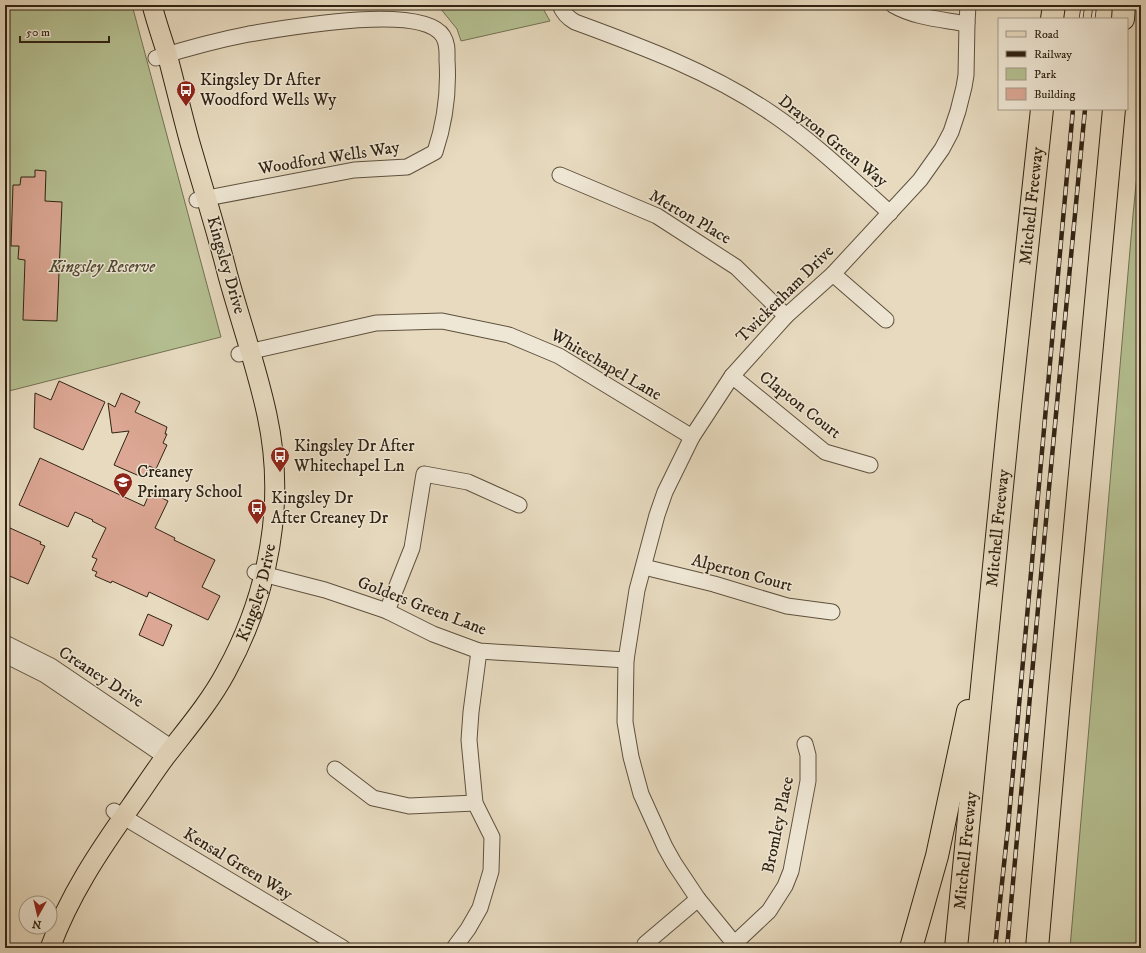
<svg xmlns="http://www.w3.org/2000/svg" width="1146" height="953" font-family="'IM FELL DW Pica',serif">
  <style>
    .green { fill: #b5c092; stroke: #727252 }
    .building { fill: #dca794; stroke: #302313 }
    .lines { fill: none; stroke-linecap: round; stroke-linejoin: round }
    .minor-casing { stroke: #5e513e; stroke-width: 17 }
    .major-casing { stroke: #302313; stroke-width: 21 }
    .highway-casing { stroke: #302313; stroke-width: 24 }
    .minor { stroke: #efe7d5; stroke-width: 15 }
    .major { stroke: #e7dabf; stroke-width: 19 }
    .highway { stroke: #e7dabf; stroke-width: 22 }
    .rail-casing { stroke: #302313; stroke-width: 4.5 }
    .rail { stroke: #efe7d5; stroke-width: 3; stroke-dasharray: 9; stroke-linecap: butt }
    .labels { text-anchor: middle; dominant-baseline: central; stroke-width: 3; stroke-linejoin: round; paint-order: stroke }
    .poi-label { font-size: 17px; fill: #302313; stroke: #efe7d5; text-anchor: start }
    .street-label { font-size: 17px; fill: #302313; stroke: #efe7d5 }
    .park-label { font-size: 17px; font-style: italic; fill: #514a33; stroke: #efe7d5 }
  </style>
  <rect width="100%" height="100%" fill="#e7dabf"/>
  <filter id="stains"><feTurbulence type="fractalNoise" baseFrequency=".005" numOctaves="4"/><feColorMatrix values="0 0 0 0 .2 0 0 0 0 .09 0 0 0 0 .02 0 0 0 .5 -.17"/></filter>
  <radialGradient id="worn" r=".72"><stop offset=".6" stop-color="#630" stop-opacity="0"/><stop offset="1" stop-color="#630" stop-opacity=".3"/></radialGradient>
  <g class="green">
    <path d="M5 5H132L221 337 5 392Z"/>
    <path d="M417 5H541L550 21 461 41 457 29 440 8Z"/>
    <path d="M1141 134V948H1070L1133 215Z"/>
  </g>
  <g class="building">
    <path d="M35 170 46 171 45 201 62 202 57 321 23 320 25 260 18 259 19 246H11L13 185H20L21 177H35Z"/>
    <path d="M59 381 105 402 83 450 34 428 35 393 51 400Z"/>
    <path d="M121 393 140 402 135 412 167 427 165 434H167L163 443 167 445 156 469 149 466 144 478 114 465 129 431 112 433 108 403 115 407Z"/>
    <path d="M40 458 144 506 150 492 168 501 155 528 175 538 174 540 215 560 202 587 220 596 208 620 149 592 147 597 112 581 111 583 95 576 97 572 92 570 97 559 92 557 106 528 92 521 93 520 75 512 68 527 19 505Z"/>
    <path d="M10 528 41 542 40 544 45 546 28 584 5 574V540Z"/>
    <path d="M148 614 172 625 163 646 139 635Z"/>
  </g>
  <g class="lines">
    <g class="minor-casing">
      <g id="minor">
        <path d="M560 5C563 13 568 18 575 22 643 47 711 72 771 113 814 142 851 178 890 213"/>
        <path d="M893 5C914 17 938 19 961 23H967"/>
        <path d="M156 58C185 49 218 40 249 34 285 28 422 3 443 36 448 44 447 52 447 60 449 91 445 122 435 152L407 167 354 170 197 200"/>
        <path d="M560 175 657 216 736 267 786 316"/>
        <path d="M833 274 886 320"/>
        <path d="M239 354 376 323 442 321 509 335 559 356 692 437"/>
        <path d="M732 376 825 452 870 465"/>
        <path d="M644 567 714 584 787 606 832 612"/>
        <path d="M255 572 325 590 387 611 433 634 479 651 626 660"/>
        <path d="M387 611 412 548 424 474 468 482 519 505"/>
        <path d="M5 643 51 666 172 748"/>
        <path d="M5 655 45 675 166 757"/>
        <path d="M335 769 373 798 409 806 475 803"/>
        <path d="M114 811 137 825 343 948"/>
        <path d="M735 943 769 911 785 886 791 871 808 781V755L805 744"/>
        <path d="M645 944 698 899"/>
        <path d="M454 948 468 929 480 908 491 871 492 837 475 803 469 740 471 712 479 651"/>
        <path d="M738 948 698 899 674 863 665 847 641 794 631 757 625 722 626 660 637 590 657 515 665 492 692 437 732 376 786 316 833 274 920 180 942 149 951 132 958 111 964 87 966 75 967 23 968 5"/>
      </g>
    </g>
    <g class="major-casing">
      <g id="major">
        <path id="s1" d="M50 948C69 896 99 851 131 806 143 789 154 772 166 756 187 729 210 702 226 672 269 594 286 502 267 415 257 368 241 323 228 276 217 232 203 188 190 143 182 114 175 84 167 54 162 38 156 21 152 5"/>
      </g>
    </g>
    <g class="highway-casing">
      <g id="highway">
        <path d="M1052 19 1054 5"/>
        <path d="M1123 19 1124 5"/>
        <path d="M911 948 937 856 968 711"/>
        <path id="s2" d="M956 948 1010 406 1042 109"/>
        <path d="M1037 948 1060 688 1114 109"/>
      </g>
    </g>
    <use href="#minor" class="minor"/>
    <use href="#major" class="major"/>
    <use href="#highway" class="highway"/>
    <g class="rail-casing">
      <g id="rail">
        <path d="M1081 19 1083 5"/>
        <path d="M1093 19 1095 5"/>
        <path d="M995 948 1008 827 1073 109"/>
        <path d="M1007 948 1049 488 1085 109"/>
      </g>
    </g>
    <use href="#rail" class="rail"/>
  </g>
  <defs>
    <g id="bus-pin" transform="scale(1)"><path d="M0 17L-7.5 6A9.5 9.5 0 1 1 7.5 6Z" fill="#8f2418" stroke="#efe7d5"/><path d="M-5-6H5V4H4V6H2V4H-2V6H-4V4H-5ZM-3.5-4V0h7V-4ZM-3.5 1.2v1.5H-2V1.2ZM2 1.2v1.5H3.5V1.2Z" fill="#fff"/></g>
    <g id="school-pin" transform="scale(1)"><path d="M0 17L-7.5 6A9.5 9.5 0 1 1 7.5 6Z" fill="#8f2418" stroke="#efe7d5"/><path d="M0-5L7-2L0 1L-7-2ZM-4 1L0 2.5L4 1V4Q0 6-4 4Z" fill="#fff"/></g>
  </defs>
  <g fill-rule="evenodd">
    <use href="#bus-pin" x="186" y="90"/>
    <use href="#bus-pin" x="280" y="456"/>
    <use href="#school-pin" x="123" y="482"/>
    <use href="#bus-pin" x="257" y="508"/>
  </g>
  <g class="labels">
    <g class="poi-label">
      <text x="200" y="80">Kingsley Dr After<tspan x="200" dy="20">Woodford Wells Wy</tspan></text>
      <text x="294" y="446">Kingsley Dr After<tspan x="294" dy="20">Whitechapel Ln</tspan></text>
      <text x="137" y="472">Creaney<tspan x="137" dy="20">Primary School</tspan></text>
      <text x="271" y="498">Kingsley Dr<tspan x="271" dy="20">After Creaney Dr</tspan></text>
    </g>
    <g class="street-label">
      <text transform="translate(833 141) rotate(39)">Drayton Green Way</text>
      <text transform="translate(329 158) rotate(-9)">Woodford Wells Way</text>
      <text stroke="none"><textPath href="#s2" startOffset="746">Mitchell Freeway</textPath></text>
      <text transform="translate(690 217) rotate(30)">Merton Place</text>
      <text transform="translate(226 265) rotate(74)">Kingsley Drive</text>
      <text transform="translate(785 294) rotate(-45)">Twickenham Drive</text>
      <text transform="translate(606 365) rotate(30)">Whitechapel Lane</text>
      <text transform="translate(800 405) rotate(38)">Clapton Court</text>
      <text stroke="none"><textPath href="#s2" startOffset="422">Mitchell Freeway</textPath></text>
      <text transform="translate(742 573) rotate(15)">Alperton Court</text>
      <text stroke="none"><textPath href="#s1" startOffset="414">Kingsley Drive</textPath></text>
      <text transform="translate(422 606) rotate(21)">Golders Green Lane</text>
      <text transform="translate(101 677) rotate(33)">Creaney Drive</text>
      <text transform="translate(778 825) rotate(-78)">Bromley Place</text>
      <text stroke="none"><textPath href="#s2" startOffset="98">Mitchell Freeway</textPath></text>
      <text transform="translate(238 864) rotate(31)">Kensal Green Way</text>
    </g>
    <g class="park-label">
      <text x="102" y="267">Kingsley Reserve</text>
    </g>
  </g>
  <rect width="1146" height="953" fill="none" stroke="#e7dabf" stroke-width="20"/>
  <rect x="6" y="6" width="1134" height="941" fill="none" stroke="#302313" stroke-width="2"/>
  <rect x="10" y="10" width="1126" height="933" fill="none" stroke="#302313"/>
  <rect x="998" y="18" width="130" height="92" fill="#efe7d5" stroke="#a39987"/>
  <rect x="1006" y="31" width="20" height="6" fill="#e7dabf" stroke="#a39987"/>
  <text x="1034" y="38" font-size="12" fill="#302313">Road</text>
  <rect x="1006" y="51" width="20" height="6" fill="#302313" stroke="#a39987"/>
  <text x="1034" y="58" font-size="12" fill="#302313">Railway</text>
  <rect x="1006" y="68" width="20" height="12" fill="#b5c092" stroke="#a39987"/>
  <text x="1034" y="78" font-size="12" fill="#302313">Park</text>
  <rect x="1006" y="88" width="20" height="12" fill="#dca794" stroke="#a39987"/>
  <text x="1034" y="98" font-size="12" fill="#302313">Building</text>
  <g transform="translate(38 915) rotate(188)"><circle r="19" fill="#efe7d5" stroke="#a39987"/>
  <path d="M0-3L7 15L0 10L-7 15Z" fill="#8f2418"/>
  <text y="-6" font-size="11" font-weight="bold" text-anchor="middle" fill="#302313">N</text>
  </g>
  <path d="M20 36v6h89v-6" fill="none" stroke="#302313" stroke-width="2"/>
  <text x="26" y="36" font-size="12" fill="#302313" stroke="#efe7d5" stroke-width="3" paint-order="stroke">50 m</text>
  <rect width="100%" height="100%" filter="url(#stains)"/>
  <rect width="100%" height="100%" fill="url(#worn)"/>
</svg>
